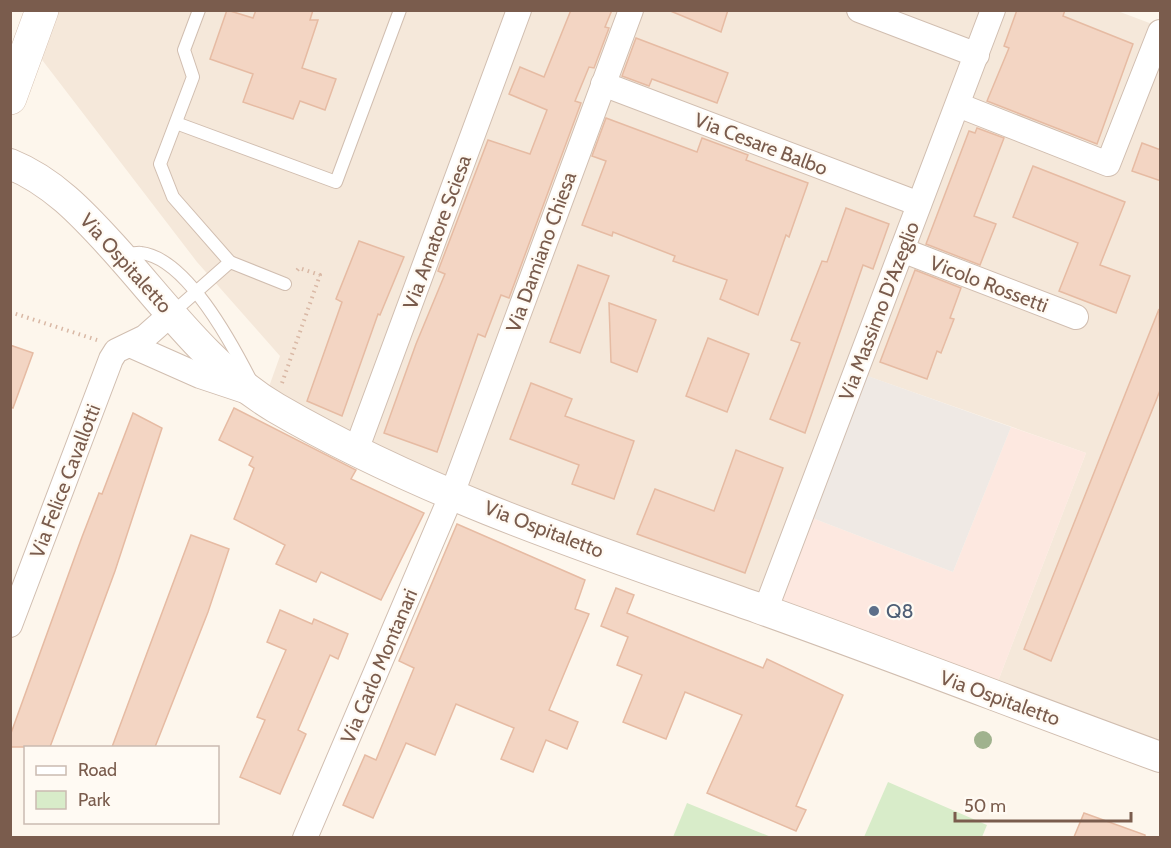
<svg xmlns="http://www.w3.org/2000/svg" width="1171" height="848" font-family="Cabin,sans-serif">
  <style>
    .residential { fill: #f5e8da }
    .commercial { fill: #fde8e0 }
    .industrial { fill: #efe9e4 }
    .green { fill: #d8ecc9 }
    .building { fill: #f3d5c3; stroke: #e6bba3; stroke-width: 1.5 }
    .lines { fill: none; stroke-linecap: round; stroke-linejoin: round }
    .service-casing { stroke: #d1beb0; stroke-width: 14 }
    .minor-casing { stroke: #d1beb0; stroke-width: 26 }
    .tertiary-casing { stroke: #d1beb0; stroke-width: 32 }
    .secondary-casing { stroke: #d6c0b0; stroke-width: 34 }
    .path { stroke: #d9b8a5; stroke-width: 4; stroke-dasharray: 1.5 4.5; stroke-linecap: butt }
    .service { stroke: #fff; stroke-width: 12 }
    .minor { stroke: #fff; stroke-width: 24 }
    .tertiary { stroke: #fff; stroke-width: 30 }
    .secondary { stroke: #fff; stroke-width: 33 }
    .tree { fill: #a0b28e }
    .service-dot { fill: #5c6f8a; stroke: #fffaf3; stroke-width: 2 }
    .labels { text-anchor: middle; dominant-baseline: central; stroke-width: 4.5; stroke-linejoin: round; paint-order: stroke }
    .street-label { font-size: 20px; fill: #7a5c4d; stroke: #fffaf3 }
    .service-label { font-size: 20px; fill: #4e5e75; stroke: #fffaf3; text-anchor: start }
  </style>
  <rect width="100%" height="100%" fill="#fdf6ec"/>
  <path class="residential" d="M30 10H1115L1160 27V749L995 689 1086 453 850 370 762 605 463 491 266 395 280 356 197 262 23 35Z"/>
  <path class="commercial" d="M1011 427 1086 453 995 689 771 608 807 516 953 572Z"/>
  <path class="industrial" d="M862 374 1011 427 953 572 807 516Z"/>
  <g class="green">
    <path d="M888 782 987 825 982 837H864Z"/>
    <path d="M687 803 771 837H673Z"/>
  </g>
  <g class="building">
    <path d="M227 10 253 18 256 10H313L310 20H318L302 68 336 79 325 110 300 101 293 119 243 102 253 74 210 59Z"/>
    <path d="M571 10H612L605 27 609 28 594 68 589 67 575 101 581 103 509 298 501 295 485 337 478 334 437 452 384 433 416 344 445 274 438 271 488 140 530 154 547 110 509 94 520 67 544 77Z"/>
    <path d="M668 10H728L721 32Z"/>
    <path d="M1017 10H1065L1063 16 1133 44 1097 144 987 101 1009 48 1004 46Z"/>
    <path d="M636 38 728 73 717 103 652 79 649 86 622 76Z"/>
    <path d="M606 118 697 152 702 138 748 155 746 160 808 183 789 237 786 235 758 315 720 299 727 280 673 261 675 256 613 232 612 236 582 225 606 161 592 156Z"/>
    <path d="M977 128 1004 138 974 216 996 224 980 265 926 244 969 131 975 133Z"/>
    <path d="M1142 143 1161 150V181L1132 171Z"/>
    <path d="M1033 166 1125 202 1100 265 1130 276 1116 313 1059 291 1078 243 1013 217Z"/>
    <path d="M846 208 889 224 873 269 863 265 805 433 770 419 800 343 791 340 822 261 827 262Z"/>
    <path d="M359 241 404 257 380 315 378 314 342 416 307 401 342 302 336 299Z"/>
    <path d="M578 265 609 276 580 353 550 342Z"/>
    <path d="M915 270 961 288 950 318 954 319 941 353 937 351 927 379 880 362Z"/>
    <path d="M609 303 656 320 637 372 611 362Z"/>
    <path d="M1159 309 1161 388 1051 661 1024 649Z"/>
    <path d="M708 338 749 354 727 412 686 396Z"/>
    <path d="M10 345 33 353 13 408 10 407Z"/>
    <path d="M531 383 572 399 565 416 634 441 614 499 572 484 579 465 510 439Z"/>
    <path d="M234 408 356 470 351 479 424 513 381 600 321 572 316 582 276 564 285 545 234 519 254 468 249 465 253 457 219 440Z"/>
    <path d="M133 413 162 428 115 571 50 747H10V736L82 537 99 493 102 494Z"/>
    <path d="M736 450 783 468 745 573 637 534 655 489 714 511Z"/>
    <path d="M457 524 585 580 575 609 589 614 549 710 578 722 567 749 546 740 533 772 501 759 514 728 456 704 435 755 406 743 373 818 343 805 365 755 376 760 414 668 399 661Z"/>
    <path d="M191 535 229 549 208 612 155 747H112Z"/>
    <path d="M616 588 634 595 627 613 763 668 767 659 843 695 796 806 806 810 796 831 707 793 742 715 685 692 666 739 623 722 642 675 617 665 628 637 601 626Z"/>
    <path d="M280 610 312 624 314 619 348 634 338 659 330 655 298 730 306 734 280 794 240 777 265 720 257 717 286 650 267 642Z"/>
    <path d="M1084 813 1145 835V837H1074Z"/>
  </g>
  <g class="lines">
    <g class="service-casing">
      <g id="service">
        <path d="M199 10 184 50 193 77 160 164 173 197 230 262"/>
        <path d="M176 123 336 182 400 10"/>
        <path d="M123 256C128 255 136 252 141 253 186 258 231 342 250 379"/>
        <path d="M171 314 230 262 285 284"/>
      </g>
    </g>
    <g class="minor-casing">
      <g id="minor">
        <path d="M859 10 977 55"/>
        <path d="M603 84 919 204"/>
        <path d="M958 105 1108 164 1160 32"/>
        <path d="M902 250 1076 317"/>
        <path d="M130 345 200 376 245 391"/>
        <path d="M353 451 361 437 519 10"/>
        <path d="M765 611 993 10"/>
        <path d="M10 625 111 359 116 351 145 337 171 314"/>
        <path d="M305 838 452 494 631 10"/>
      </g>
    </g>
    <g class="tertiary-casing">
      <path id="tertiary" d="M10 164C52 181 82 213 112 246 163 302 210 369 276 408 425 495 596 551 758 608 893 656 1026 708 1160 757"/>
    </g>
    <g class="secondary-casing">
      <path id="secondary" d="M10 98 42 10"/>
    </g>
    <g class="path">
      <path d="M10 312 97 340"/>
      <path d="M282 383 320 275 299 268 295 273"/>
    </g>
    <use href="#service" class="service"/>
    <use href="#minor" class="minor"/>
    <use href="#tertiary" class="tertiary"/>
    <use href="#secondary" class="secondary"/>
  </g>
  <circle class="tree" cx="983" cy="740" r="9"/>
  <circle class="service-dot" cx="874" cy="611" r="6"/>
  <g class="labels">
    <g class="street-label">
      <text transform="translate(761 144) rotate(21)">Via Cesare Balbo</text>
      <text transform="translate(437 232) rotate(-70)">Via Amatore Sciesa</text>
      <text transform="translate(541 252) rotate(-70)">Via Damiano Chiesa</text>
      <text transform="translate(126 263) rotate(48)">Via Ospitaletto</text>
      <text transform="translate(989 284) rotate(21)">Vicolo Rossetti</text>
      <text transform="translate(879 311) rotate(-69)">Via Massimo D'Azeglio</text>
      <text transform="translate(65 481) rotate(-69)">Via Felice Cavallotti</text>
      <text transform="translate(544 529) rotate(21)">Via Ospitaletto</text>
      <text transform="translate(379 666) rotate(-67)">Via Carlo Montanari</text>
      <text transform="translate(1000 698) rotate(20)">Via Ospitaletto</text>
    </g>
    <g class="service-label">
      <text x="886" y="611">Q8</text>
    </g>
  </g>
  <rect width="1171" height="848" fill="none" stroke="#7a5c4d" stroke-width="24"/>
  <rect x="24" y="746" width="195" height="78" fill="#fffaf3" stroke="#cabbb1" stroke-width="1.5"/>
  <rect x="36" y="766" width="30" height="9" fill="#ffffff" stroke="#cabbb1" stroke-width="1.5"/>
  <text x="78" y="776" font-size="18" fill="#7a5c4d">Road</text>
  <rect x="36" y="791" width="30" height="18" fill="#d8ecc9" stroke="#cabbb1" stroke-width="1.5"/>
  <text x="78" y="806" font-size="18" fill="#7a5c4d">Park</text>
  <path d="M955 812v9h176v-9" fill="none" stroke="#7a5c4d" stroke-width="3"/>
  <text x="964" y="812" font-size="18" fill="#7a5c4d" stroke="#fffaf3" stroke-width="4.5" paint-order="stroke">50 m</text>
</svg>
